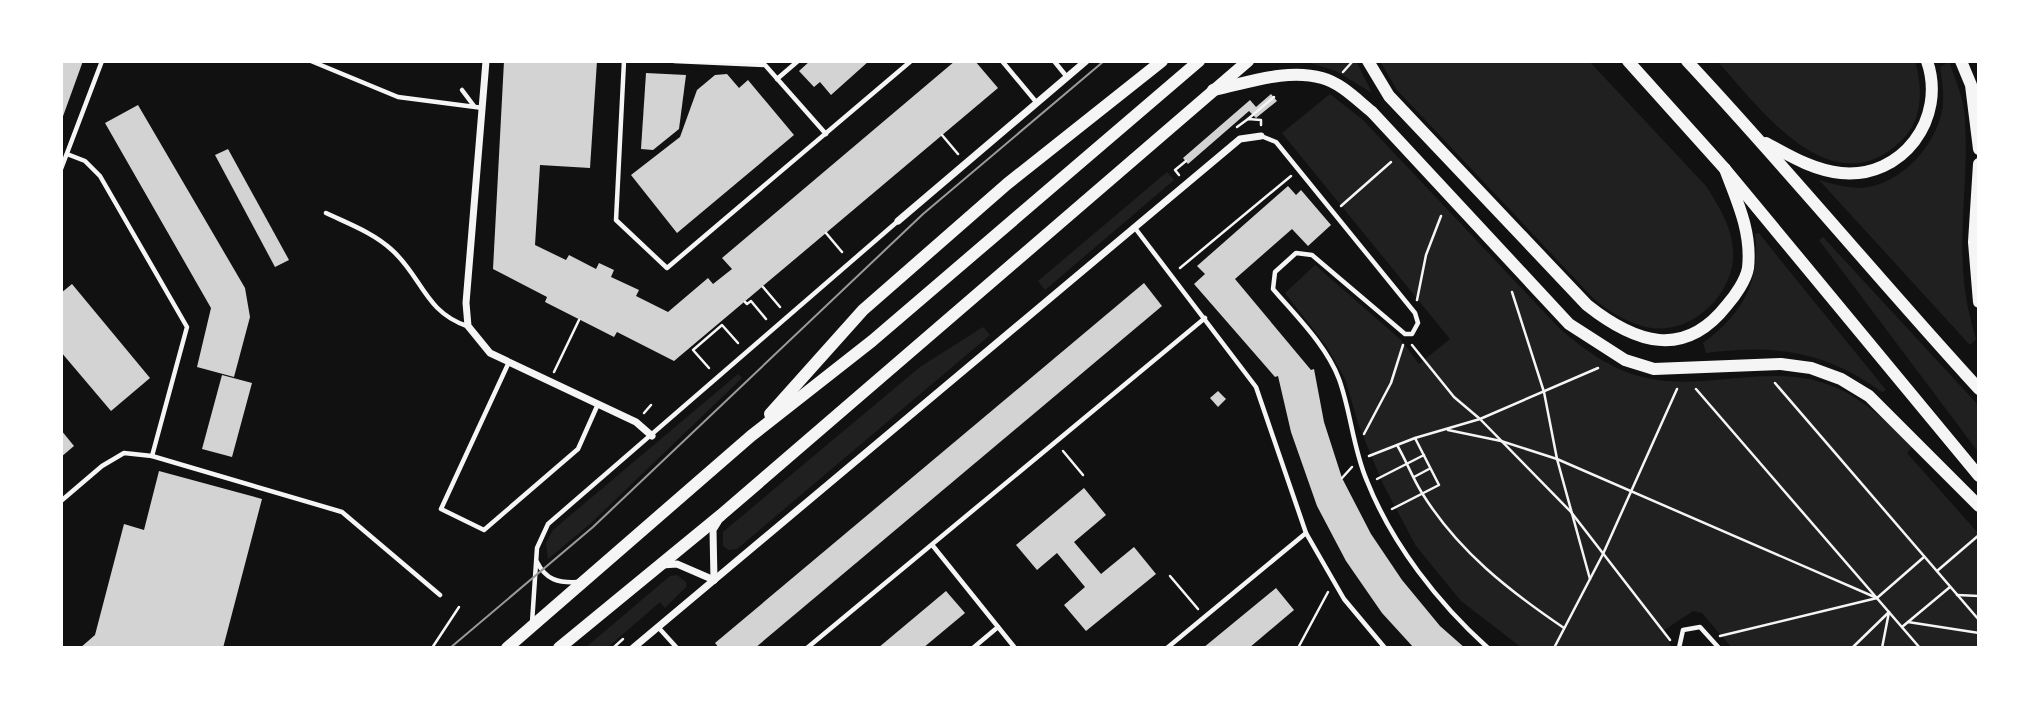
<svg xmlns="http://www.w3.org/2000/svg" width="2040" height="709" font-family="Mulish,sans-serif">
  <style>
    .green { fill: #202020 }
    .building { fill: #d3d3d3 }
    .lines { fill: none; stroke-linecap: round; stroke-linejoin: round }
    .path { stroke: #f5f5f5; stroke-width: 2.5 }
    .service { stroke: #f5f5f5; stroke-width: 4.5 }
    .minor { stroke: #f5f5f5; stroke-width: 7 }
    .primary { stroke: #f5f5f5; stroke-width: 12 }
    .tram { stroke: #9a9a9a; stroke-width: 2 }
  </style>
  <rect width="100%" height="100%" fill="#111"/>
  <g class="green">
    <path d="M1304 61H1356L1372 93 1336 71Z"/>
    <path d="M1380 61H1589L1706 186C1718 205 1732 227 1733 250 1736 292 1694 334 1651 328 1629 324 1611 313 1594 299L1397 90Z"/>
    <path d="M1717 61H1915C1923 89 1923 120 1901 141 1831 208 1761 109 1717 61Z"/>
    <path d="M1949 62C1956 81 1964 99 1965 119 1970 200 1950 256 1976 339L1970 345 1819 180C1833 184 1847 188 1862 188 1900 185 1936 146 1942 110 1945 96 1942 81 1940 67Z"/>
    <path d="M1330 94 1363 120 1560 329C1586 351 1613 371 1647 378 1709 392 1773 360 1837 388 1866 401 1889 424 1912 447L1907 453 1979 534V648H1732L1702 613 1693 611 1663 631 1672 648H1522L1461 601 1416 546 1383 484 1359 426 1345 379 1327 347 1285 293 1315 265 1401 340 1419 364 1450 339 1282 133Z"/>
    <path d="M1167 172 1174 180 1045 290 1038 281Z"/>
    <path d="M1759 233 1774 252 1886 390 1882 392C1826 351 1774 344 1706 353L1703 343C1741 315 1761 283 1755 234Z"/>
    <path d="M1823 237 1979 406V453L1819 240Z"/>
    <path d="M983 327 990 335 737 549 729 550 723 546V532L920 367Z"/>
    <path d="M738 374 742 378 590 524 548 559 546 543 553 530Z"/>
    <path d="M677 575 686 582V587L665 608 660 602 607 648H585L670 576Z"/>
  </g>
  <g class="building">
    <path d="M61 61H83L62 119H61Z"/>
    <path d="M504 61H597L590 168 540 165 535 245 566 260 569 255 596 269 599 263 614 270 611 277 639 290 636 296 668 312 708 278 713 284 732 269 722 258 955 61H975L998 88 674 361 617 332 614 337 545 302 547 297 493 269Z"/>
    <path d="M810 61H869L831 95 820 82 814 87 799 71Z"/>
    <path d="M646 73 686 75 679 129 653 150 641 149Z"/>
    <path d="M727 74 739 88 748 80 794 135 677 233 631 175 680 137 697 90 715 75Z"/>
    <path d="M1271 94 1277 101 1256 118 1249 111 1188 164 1183 158 1250 100 1256 107Z"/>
    <path d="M138 105 245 288 250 317 234 377 197 367 211 308 105 123Z"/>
    <path d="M228 149 289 260 275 267 215 155Z"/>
    <path d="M1288 186 1296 195 1301 190 1331 225 1308 246 1292 229 1235 279 1311 370 1314 369 1324 422 1342 478 1371 534 1402 580 1440 626 1465 648H1414L1382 613 1346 561 1317 506 1291 432 1278 376 1275 377 1194 284 1205 274 1197 266Z"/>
    <path d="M1144 283 1162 306 755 648H719L715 643Z"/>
    <path d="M72 284 150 378 111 411 61 352V293Z"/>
    <path d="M222 375 252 383 232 457 202 449Z"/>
    <path d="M1218 391 1226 399 1218 407 1210 398Z"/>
    <path d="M61 430 74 446 61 457Z"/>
    <path d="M159 471 262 499 223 648H80L95 635 124 524 144 530Z"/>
    <path d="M1084 488 1106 515 1074 542 1101 574 1134 547 1156 574 1086 631 1064 605 1085 587 1057 553 1037 570 1016 545Z"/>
    <path d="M1276 588 1294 610 1249 648H1203Z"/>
    <path d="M946 591 965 613 923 648H878Z"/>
  </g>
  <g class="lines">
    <g class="path">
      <path d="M1343 72 1353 61"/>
      <path d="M1248 119 1274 97"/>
      <path d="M1237 127 1248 119 1261 120V125"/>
      <path d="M942 135 958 154"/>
      <path d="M1179 175 1175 170 1186 161"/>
      <path d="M1341 206 1391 162"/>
      <path d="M826 233 842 252"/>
      <path d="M1180 268 1291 176"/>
      <path d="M763 287 780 307"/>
      <path d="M1512 292 1544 392 1557 459 1590 579"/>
      <path d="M1417 300 1426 255 1441 216"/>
      <path d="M745 302 747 304 751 301 766 319"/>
      <path d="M1412 345 1454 397 1480 419 1571 512 1670 640"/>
      <path d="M709 368 693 350 722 325 738 343"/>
      <path d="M554 372 579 320"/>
      <path d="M1775 383 1979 620"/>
      <path d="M1696 389 1920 648"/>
      <path d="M644 413 651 405"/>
      <path d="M1448 430 1501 441 1557 459 1877 598"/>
      <path d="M1364 434 1391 383 1403 345"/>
      <path d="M1397 445C1406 460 1412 477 1422 493 1458 551 1508 590 1564 628"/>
      <path d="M1063 451 1083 475"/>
      <path d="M1369 456 1415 438 1480 419 1598 368"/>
      <path d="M1414 477 1429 469"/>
      <path d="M1342 478 1352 467"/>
      <path d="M1377 479 1424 455"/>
      <path d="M1392 509 1439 485 1415 438"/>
      <path d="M1937 571 1979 535"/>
      <path d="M1170 576 1198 609"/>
      <path d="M1957 595 1979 596"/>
      <path d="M1908 622 1979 633"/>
      <path d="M1902 627 1950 587"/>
      <path d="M1720 636 1877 598 1924 557"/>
      <path d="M432 648 459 607"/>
      <path d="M613 648 623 639"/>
      <path d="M1298 648 1328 592"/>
      <path d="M1554 648 1603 554 1677 389"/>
      <path d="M1852 648 1889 612"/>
      <path d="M1882 648 1889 612"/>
    </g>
    <g class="service">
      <path d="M311 61 398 97 483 108"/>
      <path d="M624 61 616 220 667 268 911 61"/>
      <path d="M674 61 765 65 826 134"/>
      <path d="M1002 61 1037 103"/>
      <path d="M1054 61 1067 77"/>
      <path d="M777 79 798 61"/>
      <path d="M462 90 474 106"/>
      <path d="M1261 136 1276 142 1415 313 1418 323 1412 334H1405L1312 255 1296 253 1275 272 1273 289C1296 316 1326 345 1339 379 1351 412 1353 449 1367 481 1392 544 1438 603 1488 648"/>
      <path d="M67 154 85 161 100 176 187 327 152 456"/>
      <path d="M61 169 102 61"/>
      <path d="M326 213C349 224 374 233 392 250 422 277 425 312 467 326"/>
      <path d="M1135 228 1256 387 1306 533 1344 599 1385 648"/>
      <path d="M509 362 441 509 484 530 578 449 598 404"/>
      <path d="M61 501 102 466 124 453 152 456 342 512 440 595"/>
      <path d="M933 546 1015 648"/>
      <path d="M537 562C546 580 558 583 578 582"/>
      <path d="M532 623 537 548 548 524 898 221"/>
      <path d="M658 627 677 648"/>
      <path d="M807 648 1205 318"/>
      <path d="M973 648 998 627"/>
      <path d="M1167 648 1306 533"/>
      <path d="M1679 648 1683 630 1700 627 1719 648"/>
    </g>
    <g class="minor">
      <path d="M486 61 466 303 468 326 490 353 636 422 652 436"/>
      <path d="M898 221 1086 61"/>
      <path d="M662 565 677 564 714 580"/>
      <path d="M714 580 713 530 718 522"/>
      <path d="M633 648 1240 139 1261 136"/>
    </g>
    <g class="primary">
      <path d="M1368 61 1389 96 1587 305C1635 343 1684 360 1727 305 1735 296 1746 280 1748 268 1752 232 1737 201 1725 169"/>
      <path d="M1628 61 1725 169 1979 476"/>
      <path d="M1687 61C1787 168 1880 281 1979 389"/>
      <path d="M1961 61 1971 85 1979 149"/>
      <path d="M1213 90C1248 83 1287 68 1322 78 1341 83 1357 100 1372 112L1569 324 1625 360 1654 369 1781 364 1811 368 1841 379 1869 396 1979 506"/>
      <path d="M1766 143C1790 156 1813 170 1841 173 1902 179 1947 119 1927 61"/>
      <path d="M1979 164 1974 242 1979 302"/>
      <path d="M770 414 863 310 1007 184 1162 61"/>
      <path d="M507 648 751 436 872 341 1199 61"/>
      <path d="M559 648 721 515 1248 61"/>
    </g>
    <path class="tram" d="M450 648 593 527 923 214 1104 61"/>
  </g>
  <rect width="2040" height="709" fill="none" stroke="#ffffff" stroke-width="126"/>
</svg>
